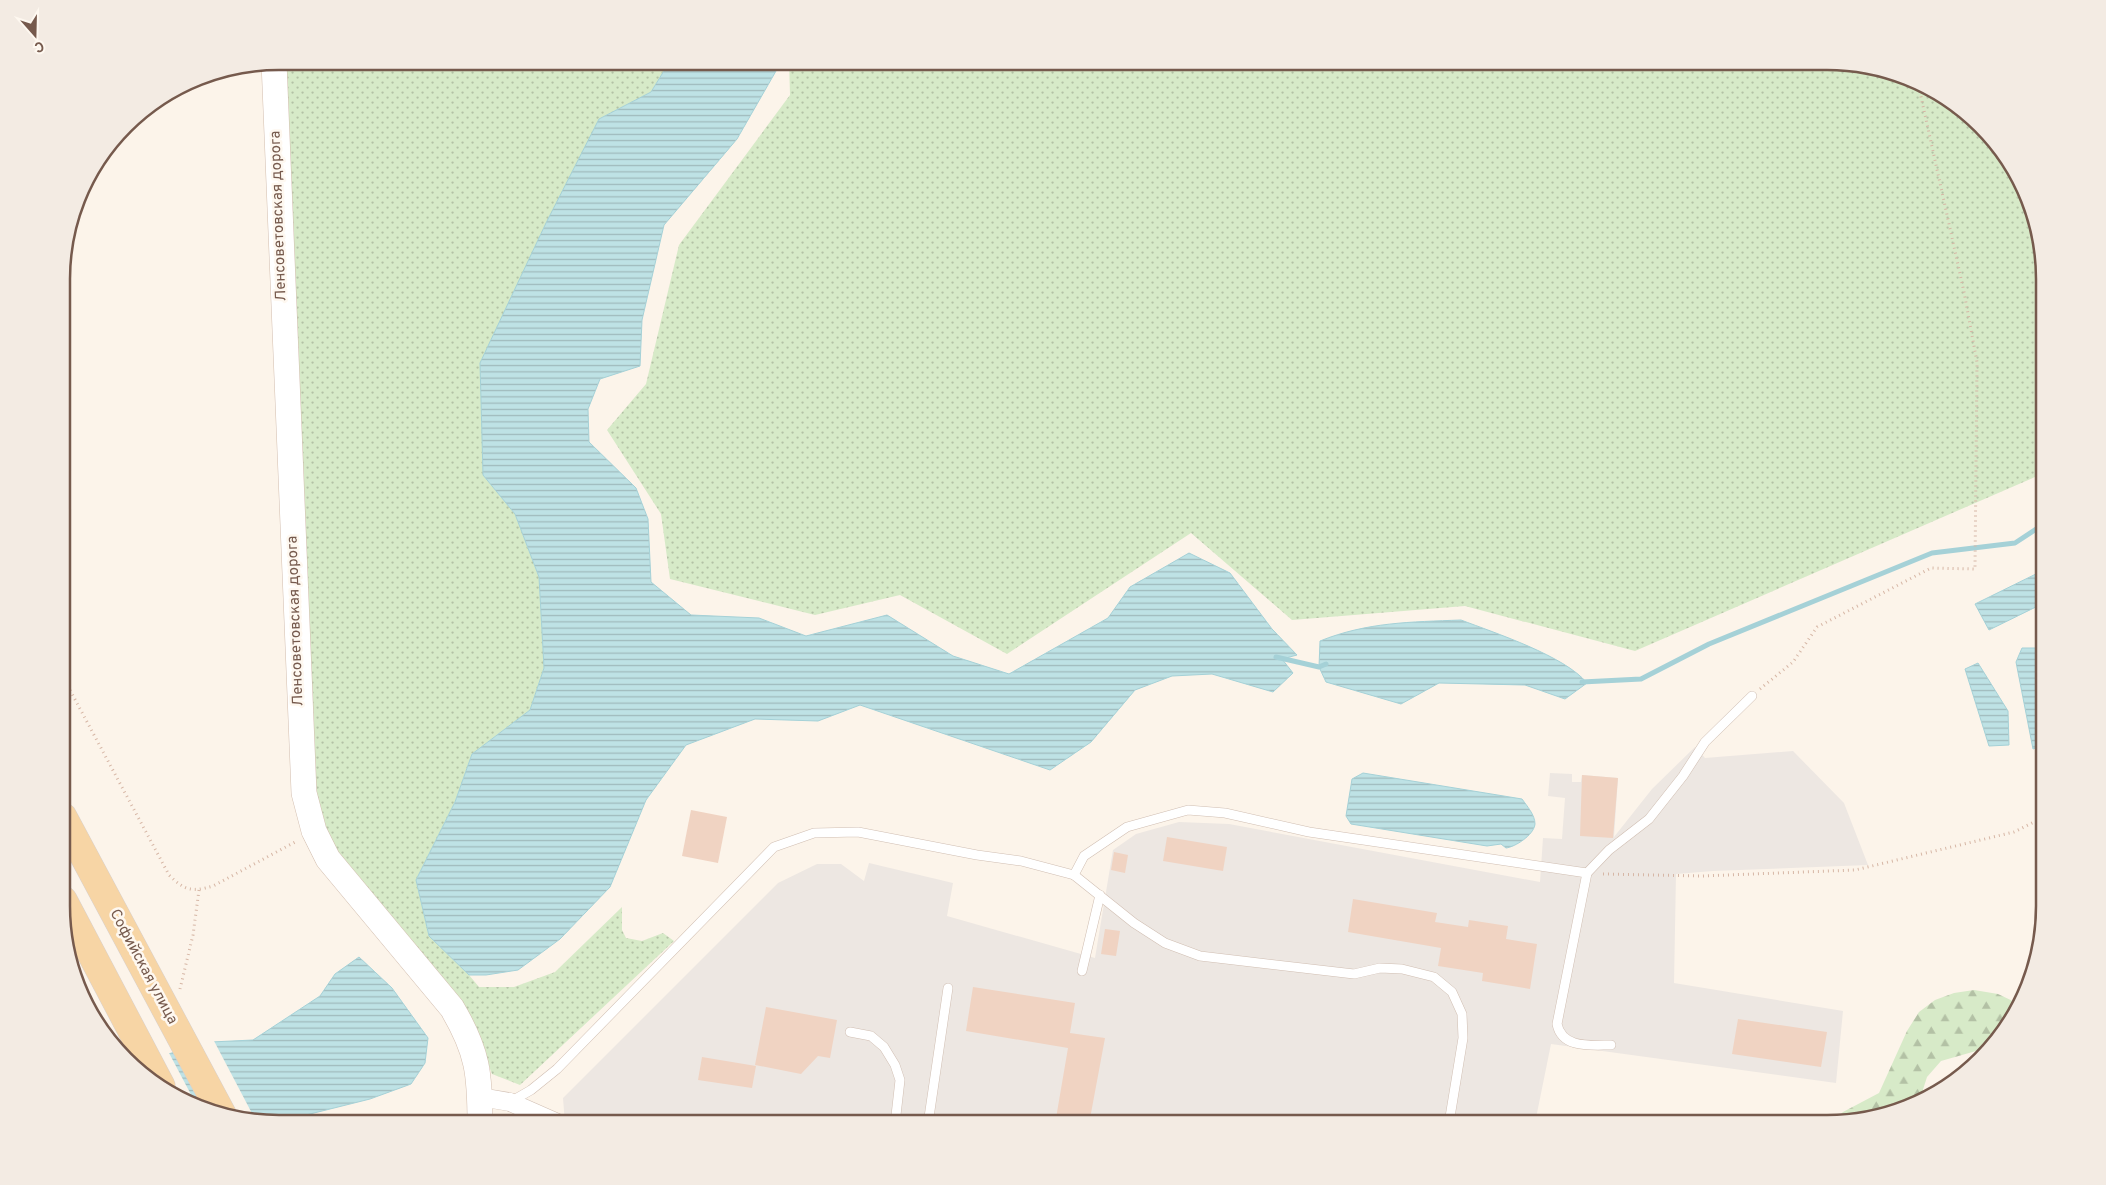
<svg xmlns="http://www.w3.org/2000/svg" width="2106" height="1185" font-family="Overpass,sans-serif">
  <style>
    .industrial { fill: #ede7e2 }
    .grass { fill: url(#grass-dots) }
    .forest { fill: url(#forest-firs) }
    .water { fill: url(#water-rules); stroke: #a5d1d7 }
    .pier { fill: #fcf4ea }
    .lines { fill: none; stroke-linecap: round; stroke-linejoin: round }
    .stream { stroke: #a5d1d7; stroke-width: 5 }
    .building { fill: #f0d3c2 }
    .lane-casing { stroke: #d0beb2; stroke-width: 10 }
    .street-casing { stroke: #d0beb2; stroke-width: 19 }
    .secondary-casing { stroke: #d3beaf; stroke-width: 26 }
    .primary-casing { stroke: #d9d1cd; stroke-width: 29 }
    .path { stroke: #d6b6a5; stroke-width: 3; stroke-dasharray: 1 4; stroke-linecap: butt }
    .lane { stroke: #fff; stroke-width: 9 }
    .street { stroke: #fff; stroke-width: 18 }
    .secondary { stroke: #fff; stroke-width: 25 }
    .primary { stroke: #f7d5a5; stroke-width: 28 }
    .labels { text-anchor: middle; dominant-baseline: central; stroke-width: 5; stroke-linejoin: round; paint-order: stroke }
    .street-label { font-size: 15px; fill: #765a4d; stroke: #fef8f0 }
    .rim { fill: none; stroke: #765a4d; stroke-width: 2.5 }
  </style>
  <defs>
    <pattern id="grass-dots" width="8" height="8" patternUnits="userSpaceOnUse" patternTransform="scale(1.25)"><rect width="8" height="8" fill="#d7eac8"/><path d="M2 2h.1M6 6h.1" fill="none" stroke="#b3c1a5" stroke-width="1.8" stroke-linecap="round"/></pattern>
    <pattern id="forest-firs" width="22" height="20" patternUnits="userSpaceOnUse" patternTransform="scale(1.25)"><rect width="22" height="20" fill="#d7eac8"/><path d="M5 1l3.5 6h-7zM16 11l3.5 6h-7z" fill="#b3c1a5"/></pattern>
    <pattern id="water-rules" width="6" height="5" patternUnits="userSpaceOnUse" patternTransform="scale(1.25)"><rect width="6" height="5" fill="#bee2e5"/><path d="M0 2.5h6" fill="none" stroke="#9fbabc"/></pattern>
  </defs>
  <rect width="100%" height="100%" fill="#fcf4ea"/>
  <path class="industrial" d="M1695 747 1705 758 1793 751 1844 803 1868 865 1713 871 1676 874 1674 983 1843 1011 1836 1083 1551 1044 1535 1123 565 1124 563 1098 778 883 817 864H841L864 881 869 863 953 883 947 916 1095 958 1113 850 1136 834 1179 822 1229 824 1540 882 1543 838 1562 839 1565 798 1548 796 1550 773 1572 774V782H1581L1582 775 1618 778 1614 837 1652 789Z"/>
  <g class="grass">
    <path d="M282 61H670L651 92 599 119 483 475 515 514 539 577 544 668 530 710 472 754 455 802 416 880 429 936 469 975 479 987H514L555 972 622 907V930L626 938 642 941 663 933 674 941 520 1085 492 1074 477 1036 347 866 323 829 316 800Z"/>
    <path d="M789 61H1827L1884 69 1936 90 2008 158 2033 209 2044 264V476L2035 477 1635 651 1465 606 1292 620 1191 533 1007 654 900 595 815 615 670 579 661 514 607 430 646 384 679 245 790 95Z"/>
  </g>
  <path class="forest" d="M1974 990 1998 994 2019 1004 2016 1015 1989 1050 1983 1049 1941 1061 1927 1077 1920 1099 1841 1123H1831L1843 1112 1879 1093 1907 1031 1919 1012 1935 1000 1954 993Z"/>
  <g class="water">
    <path d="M670 61H775L776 71 737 139 664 225 642 320 640 366 600 379 588 409 589 442 636 488 648 519 651 582 691 615 759 618 806 636 887 615 953 656 1009 674 1108 618 1130 587 1189 553 1230 573 1272 629 1297 655 1282 659 1293 673 1273 692 1212 674 1172 676 1135 690 1091 742 1050 770 860 705 818 721 755 719 686 745 646 800 610 887 560 939 518 970 486 975H469L429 936 416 880 455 802 472 754 530 710 544 668 539 577 515 514 483 475 480 363 546 223 599 119 651 92Z"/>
    <path d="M2044 570V603L1989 630 1975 604Z"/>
    <path d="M1461 620C1495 633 1565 656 1587 683L1565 699 1525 685 1439 683 1401 704 1326 682 1319 667 1320 641C1367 622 1411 622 1461 620Z"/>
    <path d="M2022 648H2044V745L2033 749 2016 662Z"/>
    <path d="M1978 663 2008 711 2009 745 1989 746 1965 669Z"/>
    <path d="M1363 773 1522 799C1527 806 1535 815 1535 824 1534 835 1515 847 1506 848L1501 844 1487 846 1351 824 1346 816 1352 779Z"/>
    <path d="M359 957 392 988 428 1038 425 1063 411 1084 370 1099 298 1117 282 1124 222 1116 170 1095 136 1063 211 1042 253 1040 320 996 335 974Z"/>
  </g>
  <g class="pier">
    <path d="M213 1039 256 1121 222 1116 203 1108 172 1050Z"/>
    <path d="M168 1051 197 1106 170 1095 135 1060Z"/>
  </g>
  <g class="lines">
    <g class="stream">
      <path d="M1276 657 1319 667 1326 664"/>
      <path d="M1582 682 1641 679 1709 644 1932 553 2015 543 2044 524"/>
    </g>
  </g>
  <g class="building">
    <path d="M1582 775 1618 778 1613 838 1580 836Z"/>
    <path d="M691 810 727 817 718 863 682 856Z"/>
    <path d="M1167 837 1227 847 1223 871 1163 861Z"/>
    <path d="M1114 852 1128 855 1125 873 1111 870Z"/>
    <path d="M1353 899 1437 913 1435 922 1468 927 1469 920 1508 926 1506 939 1537 944 1530 989 1482 981 1483 973 1438 966 1441 948 1348 932Z"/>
    <path d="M1105 929 1120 931 1116 956 1101 954Z"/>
    <path d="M973 987 1075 1003 1070 1033 1105 1038 1089 1124H1055L1068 1048 966 1031Z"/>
    <path d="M766 1007 837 1020 830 1058 818 1056 801 1074 755 1065Z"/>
    <path d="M1738 1019 1827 1032 1821 1067 1732 1054Z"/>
    <path d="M702 1057 756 1066 752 1088 698 1080Z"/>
  </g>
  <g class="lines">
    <g class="lane-casing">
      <g id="lane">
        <path d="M1074 875 1084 856 1127 827 1188 810 1225 813 1309 832 1587 873"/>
        <path d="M1082 971 1100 895"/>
        <path d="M850 1032 871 1036 884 1047 895 1065 900 1080 895 1124"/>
        <path d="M1611 1045C1591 1045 1562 1049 1557 1024L1587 873 1609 850 1649 819 1683 776 1705 742 1752 696"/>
        <path d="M510 1102 531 1090 557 1069 774 847 814 833 858 832 977 855 1021 861 1074 875 1134 923 1165 943 1200 956 1354 974 1380 968 1402 969 1434 977 1452 992 1462 1014 1463 1038 1449 1123"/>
        <path d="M928 1124 948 988"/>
      </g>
    </g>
    <g class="street-casing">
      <path id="street" d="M480 1097 510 1102 560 1124"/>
    </g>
    <g class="secondary-casing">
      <path id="secondary" d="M274 62 304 793 314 831 328 859 452 1008C478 1052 480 1074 480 1124"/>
    </g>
    <g class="primary-casing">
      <g id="primary">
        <path d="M63 817 223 1116"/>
        <path d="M63 900 161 1086"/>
      </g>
    </g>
    <g class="path">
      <path d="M63 677 169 875C185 891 192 892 213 886L297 841"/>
      <path d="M1760 689 1793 662 1817 627 1931 568 1975 569 1977 362 1964 292 1918 83"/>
      <path d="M1603 874 1702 876 1855 870 2014 832 2044 817"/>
      <path d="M180 989 193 935 199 890"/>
    </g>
    <use href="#lane" class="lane"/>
    <use href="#street" class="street"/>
    <use href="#secondary" class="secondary"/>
    <use href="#primary" class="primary"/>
  </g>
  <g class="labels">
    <g class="street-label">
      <text transform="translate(279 216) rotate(-92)">Ленсоветовская дорога</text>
      <text transform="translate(296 621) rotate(-92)">Ленсоветовская дорога</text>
      <text transform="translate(143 967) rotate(62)">Софийская улица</text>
    </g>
  </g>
  <path d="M0 0H2106V1185H0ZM279 70H1827A209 209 0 0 1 2036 279V906A209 209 0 0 1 1827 1115H279A209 209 0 0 1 70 906V279A209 209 0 0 1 279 70Z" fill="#f3ebe3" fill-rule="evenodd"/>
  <path class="rim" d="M279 70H1827A209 209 0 0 1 2036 279V906A209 209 0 0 1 1827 1115H279A209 209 0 0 1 70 906V279A209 209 0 0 1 279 70Z"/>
  <g transform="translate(35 35) rotate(160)" stroke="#fef8f0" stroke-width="4" paint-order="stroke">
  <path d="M0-4L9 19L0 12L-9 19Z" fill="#765a4d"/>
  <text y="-8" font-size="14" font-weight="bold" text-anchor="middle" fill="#765a4d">С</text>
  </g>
</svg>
